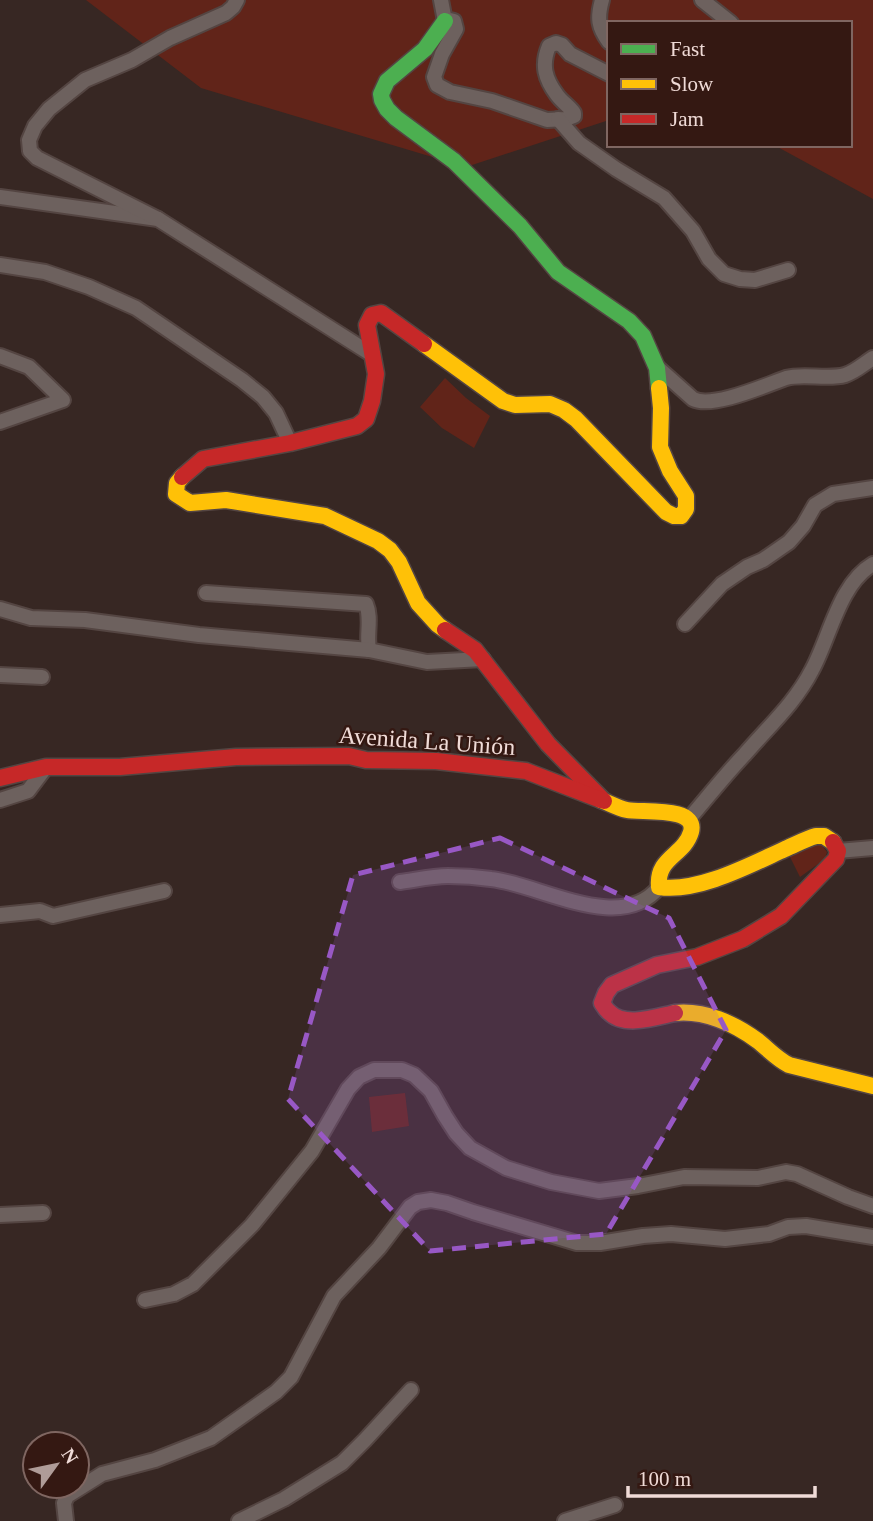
<svg xmlns="http://www.w3.org/2000/svg" width="873" height="1521" font-family="Georgia,serif">
  <style>
    .green { fill: #612419 }
    .lines { fill: none; stroke-linecap: round; stroke-linejoin: round }
    .street-casing { stroke: #544542; stroke-width: 18 }
    .fast-casing { stroke: #544542; stroke-width: 19 }
    .slow-casing { stroke: #544542; stroke-width: 19 }
    .jam-casing { stroke: #544542; stroke-width: 19 }
    .street { stroke: #6d615e; stroke-width: 14 }
    .fast { stroke: #4caf50; stroke-width: 16 }
    .slow { stroke: #ffc107; stroke-width: 16 }
    .jam { stroke: #c62828; stroke-width: 16 }
    .marked { fill: #9858c5; fill-opacity: 0.2; stroke: #9858c5; stroke-width: 5; stroke-dasharray: 14 9; stroke-linejoin: round }
    .labels { text-anchor: middle; dominant-baseline: central; stroke-width: 5; stroke-linejoin: round; paint-order: stroke }
    .street-label { font-size: 24px; fill: #f0dbd7; stroke: #341812 }
  </style>
  <rect width="100%" height="100%" fill="#372723"/>
  <g class="green">
    <path d="M86 0H873V199L774 145H850V23H609V120L466 167 201 88Z"/>
    <path d="M445 378 466 398 490 416 474 448 442 428 420 407Z"/>
    <path d="M820 843 827 852 825 859 800 877 789 855Z"/>
    <path d="M405 1093 409 1126 372 1132 369 1097Z"/>
  </g>
  <g class="lines">
    <g class="street-casing">
      <g id="street">
        <path d="M441 0 445 21 450 20 454 21 456 29 442 54 434 77 437 85 450 92 492 101 547 120 566 119 574 116V113C569 106 562 102 557 95 545 79 541 65 549 46L556 43 562 45 570 54 609 74"/>
        <path d="M602 0C597 18 598 27 609 42"/>
        <path d="M702 0 731 23"/>
        <path d="M558 119 579 143 616 169 664 198 693 231 709 259 724 274 740 279 755 280 788 270"/>
        <path d="M0 197 158 219 371 354"/>
        <path d="M158 219 37 158 30 151 29 140 35 126 49 109 85 80 132 60 170 38 226 13 233 7 237 0"/>
        <path d="M0 265 45 272 89 287 136 308 242 380 263 397 276 413 290 443"/>
        <path d="M0 356 29 367 63 400 0 422"/>
        <path d="M657 367 693 399C712 409 766 385 786 378 803 373 828 380 845 375 855 372 865 363 873 358"/>
        <path d="M206 593 366 604C372 618 366 635 369 650"/>
        <path d="M0 609 31 618 85 620 199 635 369 650 427 662 483 659"/>
        <path d="M685 624 722 584 747 567 763 560 789 542 803 526 815 505 833 494 873 488"/>
        <path d="M0 675 42 677"/>
        <path d="M0 800 28 791 46 767"/>
        <path d="M689 819C707 798 725 775 745 754 769 726 795 703 812 670 830 637 839 584 873 564"/>
        <path d="M838 851 873 848"/>
        <path d="M400 882C415 880 432 876 448 876 462 876 477 877 491 879 539 884 621 935 659 887"/>
        <path d="M0 915 40 911 53 916 164 891"/>
        <path d="M0 1215 43 1213"/>
        <path d="M145 1300 174 1294 193 1284 252 1225 312 1151 348 1089 359 1077 374 1070H402L414 1075 431 1091 445 1116 456 1133 470 1148 506 1168 551 1182 599 1191 638 1186 684 1177 758 1178 786 1172 797 1174 848 1197 873 1206"/>
        <path d="M66 1521 64 1503 67 1496 102 1474 155 1460 211 1438 276 1392 291 1377 334 1296 379 1248 410 1207 418 1202 431 1200 447 1203 473 1212 577 1243H600L643 1236 671 1234 725 1239 769 1234 788 1227 806 1226 873 1237"/>
        <path d="M239 1521 284 1499 342 1463 365 1440 411 1390"/>
        <path d="M565 1521 615 1505"/>
      </g>
    </g>
    <g class="fast-casing">
      <path id="fast" d="M445 21 425 49 387 81 381 94 382 100 387 109 396 118 454 161 520 226 558 272 629 321 643 336 657 368 659 388"/>
    </g>
    <g class="slow-casing">
      <g id="slow">
        <path d="M424 344 503 401 515 405 550 404 564 410 576 419 666 512 674 516H681L686 509V496L670 471 660 447 661 408 659 388"/>
        <path d="M182 477 177 483 176 494 190 503 226 500 325 516 378 541 390 550 399 562 418 603 438 625 445 630"/>
        <path d="M601 800C609 803 618 808 627 810 642 813 698 806 691 832 684 856 656 857 659 887 698 893 750 865 785 849 795 845 805 839 816 836H824L833 842"/>
        <path d="M675 1013C704 1010 734 1023 758 1041 768 1049 777 1059 789 1065L873 1086"/>
      </g>
    </g>
    <g class="jam-casing">
      <g id="jam">
        <path d="M182 477 203 459 290 443 357 426 366 419 372 401 376 374 367 325 372 315 381 313 424 344"/>
        <path d="M445 630 475 650 548 744 604 801"/>
        <path d="M0 778 46 767H120L236 757 349 756 366 760 436 761 526 771 601 800"/>
        <path d="M675 1013C656 1017 624 1028 609 1012 606 1010 604 1006 602 1003L606 993 612 985 657 965 697 957 743 939 781 916 836 859 838 851 833 842"/>
      </g>
    </g>
    <use href="#street" class="street"/>
    <use href="#fast" class="fast"/>
    <use href="#slow" class="slow"/>
    <use href="#jam" class="jam"/>
  </g>
  <path class="marked" d="M500 838 669 918 726 1030 606 1234 430 1251 288 1099 353 875Z"/>
  <g class="labels">
    <g class="street-label">
      <text transform="translate(427 741) rotate(4)">Avenida La Unión</text>
    </g>
  </g>
  <rect x="607" y="21" width="245" height="126" fill="#341812" stroke="#7f6661" stroke-width="2"/>
  <rect x="621" y="44" width="35" height="10" fill="#4caf50" stroke="#7f6661" stroke-width="2"/>
  <text x="670" y="56" font-size="21" fill="#f0dbd7">Fast</text>
  <rect x="621" y="79" width="35" height="10" fill="#ffc107" stroke="#7f6661" stroke-width="2"/>
  <text x="670" y="91" font-size="21" fill="#f0dbd7">Slow</text>
  <rect x="621" y="114" width="35" height="10" fill="#c62828" stroke="#7f6661" stroke-width="2"/>
  <text x="670" y="126" font-size="21" fill="#f0dbd7">Jam</text>
  <g transform="translate(56 1465) rotate(57)"><circle r="33" fill="#341812" stroke="#7f6661" stroke-width="2"/>
  <path d="M0-5L12 26L0 18L-12 26Z" fill="#af9c98"/>
  <text y="-10" font-size="19" font-weight="bold" text-anchor="middle" fill="#f0dbd7">N</text>
  </g>
  <path d="M628 1486v10h187v-10" fill="none" stroke="#f0dbd7" stroke-width="3.5"/>
  <text x="638" y="1486" font-size="21" fill="#f0dbd7" stroke="#341812" stroke-width="5" paint-order="stroke">100 m</text>
</svg>
